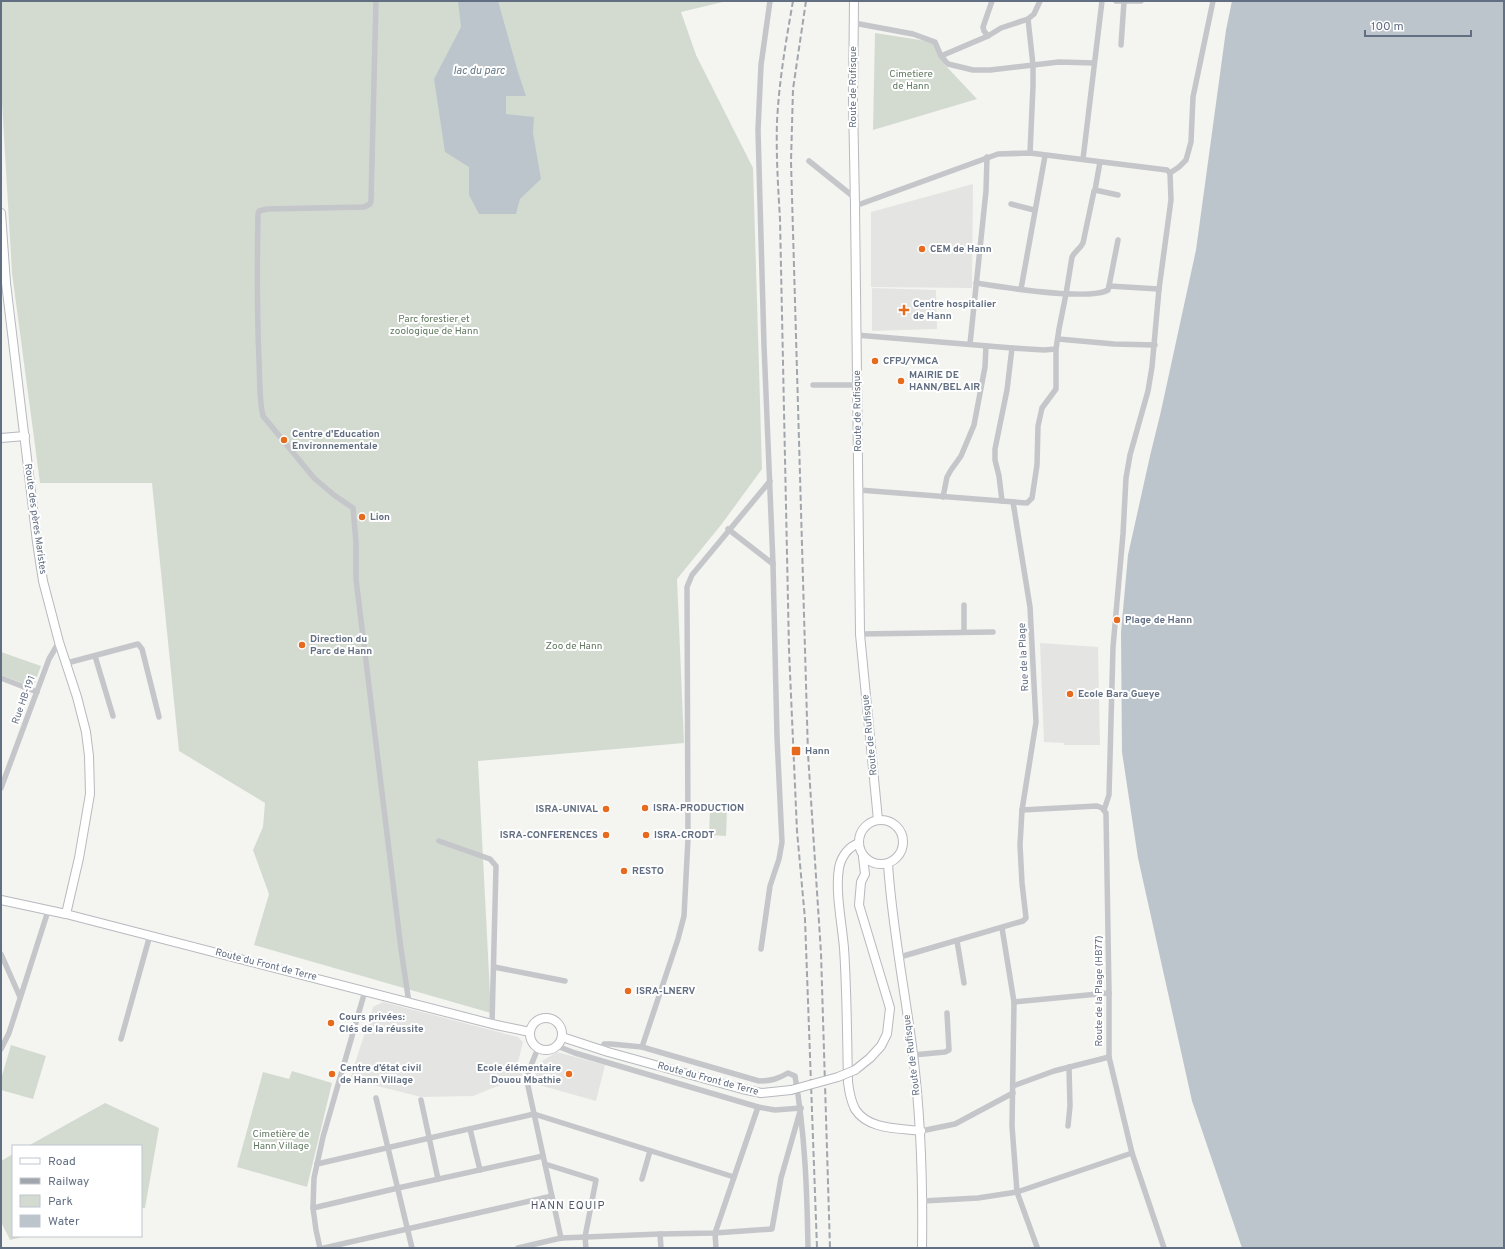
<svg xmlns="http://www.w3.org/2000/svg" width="1505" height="1249" font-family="Overpass,sans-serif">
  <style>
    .built { fill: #e4e5e3 }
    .green { fill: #d3dbd1 }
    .water { fill: #bcc5cc }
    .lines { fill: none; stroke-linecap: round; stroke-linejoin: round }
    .secondary-casing { stroke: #b6b9be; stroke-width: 10 }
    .street { stroke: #c4c6ca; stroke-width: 5.5 }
    .secondary { stroke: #fff; stroke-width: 8 }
    .rail { stroke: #a1a6ad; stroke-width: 2; stroke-dasharray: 6 3; stroke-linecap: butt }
    .secondary-bridge-casing { stroke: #b6b9be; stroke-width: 10; stroke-linecap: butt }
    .secondary-bridge { stroke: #fff; stroke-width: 8 }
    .poi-dot { fill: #e66b1e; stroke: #fff; stroke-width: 1.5 }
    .labels { text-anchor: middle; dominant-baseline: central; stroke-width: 4; stroke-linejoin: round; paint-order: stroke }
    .park-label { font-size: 10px; fill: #627961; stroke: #fff }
    .street-label { font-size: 10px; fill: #626f82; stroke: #fff }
    .poi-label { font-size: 10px; font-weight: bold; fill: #626f82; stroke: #fff; text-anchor: start }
    .water-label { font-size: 11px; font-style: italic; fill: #637786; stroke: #fff }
    .neighbourhood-label { font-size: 11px; letter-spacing: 1px; fill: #505967; stroke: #fff }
  </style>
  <rect width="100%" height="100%" fill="#f4f4f0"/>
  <g class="built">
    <path d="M973 184 972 288 871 287V212Z"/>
    <path d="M872 288 936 290 937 329 872 331Z"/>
    <path d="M1040 643 1098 647 1100 745H1064V743L1044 742Z"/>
    <path d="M383 1002 518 1037 523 1042 518 1062 523 1076 473 1096 421 1097 350 1079 373 1007Z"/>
    <path d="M557 1052 605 1065 596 1101 532 1083 539 1063Z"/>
  </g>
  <g class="green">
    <path d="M1 1H727L681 12 696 55 753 168 762 469 721 525 677 579 684 743 478 761 491 1013 254 945 269 894 253 850 263 827 265 803 179 751 152 483H40L12 273 1 85Z"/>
    <path d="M875 33 933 42 945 65 977 99 873 130Z"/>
    <path d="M1 652 41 666 33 687 1 675Z"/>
    <path d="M710 809H727L726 836 709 835Z"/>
    <path d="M11 1045 46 1056 33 1099 1 1090V1079Z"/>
    <path d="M292 1071 332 1083 307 1187 237 1167 263 1072 289 1079Z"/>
    <path d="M105 1103 159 1128 145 1208H141V1146H28Z"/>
    <path d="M13 1154V1236H26L10 1240 1 1222V1161Z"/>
  </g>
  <g class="water">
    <path d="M458 1H498L518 72 526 96H506V114L534 117 533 133 541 179 520 199 516 214H479L469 195V167L445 152 434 79 461 27Z"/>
    <path d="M1232 1H1504V1248H1242L1192 1101 1138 858 1122 752 1121 632 1128 555 1150 456 1161 411 1196 250 1226 30Z"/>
  </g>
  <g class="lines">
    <g class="secondary-casing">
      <g id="secondary">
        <path d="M854 1 853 100 855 206 860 634 878 820"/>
        <path d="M1 213 6 283 37 542 43 581 59 642 77 697 86 732 89 756 90 794 79 858 66 914"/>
        <path d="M1 438 25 436"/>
        <circle cx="881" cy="842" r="22"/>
        <path d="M859 843C848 847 841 857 839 868 835 891 842 924 844 948 847 992 847 1038 848 1082 849 1091 851 1101 855 1109 868 1130 899 1128 921 1131"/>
        <path d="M888 864C892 927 905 990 913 1054 921 1118 923 1183 922 1248"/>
        <path d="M1 900 66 914 492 1024 530 1032"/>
        <circle cx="546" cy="1034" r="16"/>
        <path d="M562 1037 608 1052 742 1089 761 1093 791 1090"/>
        <path d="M855 1070 870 1058 881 1046 887 1034 890 1008 859 905 861 882 865 874 863 857"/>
      </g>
    </g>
    <g class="street">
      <path d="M376 1 371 201 370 204 364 207 267 209 259 211 258 214C257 263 257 312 259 361 260 379 259 399 263 416L314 478 334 495 353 508 356 542V579L401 949 409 1003"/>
      <path d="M1116 1H1141"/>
      <path d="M1028 19 1033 65V86L1030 153"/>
      <path d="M854 23 913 34 935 42 941 56 948 64 973 70H990L1059 62 1094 63"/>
      <path d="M988 36 984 31 983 27 992 1"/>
      <path d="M1121 45 1124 2"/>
      <path d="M941 56 988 36 1001 28 1028 19 1034 14 1040 1"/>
      <path d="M1083 159 1102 1"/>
      <path d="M809 161 855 198"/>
      <path d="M1170 173 1179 167 1186 160 1191 142 1193 97 1213 1"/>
      <path d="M1095 190 1100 162"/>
      <path d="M1011 204 1034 210"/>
      <path d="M855 206 998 154 1030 153 1167 170 1170 173 1171 200 1159 289 1152 367 1148 391 1130 455 1126 478 1123 534 1113 647 1109 795 1104 810"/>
      <path d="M976 283C1001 287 1089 301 1108 290L1109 286 1118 240"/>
      <path d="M1109 286 1159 289"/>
      <path d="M1021 289 1045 156"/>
      <path d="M856 335 1012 348 1044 350 1056 349"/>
      <path d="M1058 339 1114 344 1155 345"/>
      <path d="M970 344 986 191 987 157"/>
      <path d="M813 385H857"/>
      <path d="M859 490 1027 503 1032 498 1037 465 1038 426 1042 408 1056 389V349L1059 329 1066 294 1072 257C1075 251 1080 249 1083 243L1094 191 1095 190 1118 195"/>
      <path d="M943 497 947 477 951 470 961 456 974 425 985 367 986 346"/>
      <path d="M1002 501 999 476 995 460V449L1007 390 1012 348"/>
      <path d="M728 529 773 564"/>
      <path d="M964 605V632"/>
      <path d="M860 634 993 632"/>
      <path d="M95 656 113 716"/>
      <path d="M67 663 138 644 142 649 159 717"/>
      <path d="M1 678 37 692"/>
      <path d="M1 788 49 659 59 642"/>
      <path d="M1022 810 1097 806 1102 808 1106 813 1109 993V1057L1132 1153 1164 1248"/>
      <path d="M439 841 490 859 496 866 492 1024"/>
      <path d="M1002 928 1014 1002 1012 1126 1017 1192 1037 1247"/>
      <path d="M957 941 964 983"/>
      <path d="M761 949 770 886 779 859 782 842 777 737 773 564 764 345 758 130 761 65 770 1"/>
      <path d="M1 954 20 997"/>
      <path d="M900 957 1023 921 1026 918 1022 883 1020 845 1022 810 1036 722 1030 607 1013 502"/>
      <path d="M494 967 565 981"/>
      <path d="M1014 1002 1109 993"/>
      <path d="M121 1039 150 935"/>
      <path d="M557 1046 575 1053 758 1107 775 1110 801 1108"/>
      <path d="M642 1047 678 939 684 916 688 839 687 587 692 575 770 481"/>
      <path d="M538 1048 528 1073V1086L561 1238"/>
      <path d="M1 1049 9 1033 48 911"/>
      <path d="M602 1050 604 1044H611L642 1047 759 1081C771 1081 778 1079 788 1073L795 1076C805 1133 807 1190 808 1248"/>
      <path d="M913 1055 945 1052 949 1050 947 1013"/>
      <path d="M1013 1086 1054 1071 1109 1057"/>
      <path d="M376 1098 412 1248"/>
      <path d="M421 1100 438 1179"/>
      <path d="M1068 1126 1070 1106 1069 1067"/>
      <path d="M470 1129 480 1170"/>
      <path d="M921 1131 955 1124 1013 1093"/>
      <path d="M317 1164 534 1114 734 1177"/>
      <path d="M545 1164 596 1180 585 1237 586 1248"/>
      <path d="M642 1179 650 1151"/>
      <path d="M923 1201 978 1198 1017 1192 1132 1153"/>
      <path d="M313 1208 398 1188 543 1156"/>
      <path d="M660 1234 661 1248"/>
      <path d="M320 1248 316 1230 313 1208 314 1178 323 1137 365 991"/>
      <path d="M324 1248 552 1196"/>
      <path d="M518 1248 561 1238 660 1234 715 1233 772 1229 781 1178 801 1108"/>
      <path d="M716 1248 715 1233 758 1107"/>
    </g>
    <use href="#secondary" class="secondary"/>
    <g class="rail">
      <path d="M793 1C786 41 779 81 777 122 776 154 778 186 780 219L789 650 797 831 805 919 817 1248"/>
      <path d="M806 1 793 89 791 162 808 754 821 953 830 1248"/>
    </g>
    <g class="secondary-bridge-casing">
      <path id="secondary-bridge" d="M791 1090 838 1077 855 1070"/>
    </g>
    <use href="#secondary-bridge" class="secondary-bridge"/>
  </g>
  <g class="poi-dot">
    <circle cx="922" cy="249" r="4"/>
    <path d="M902 304h4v4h4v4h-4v4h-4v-4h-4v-4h4z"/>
    <circle cx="875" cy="361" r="4"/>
    <circle cx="901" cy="381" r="4"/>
    <circle cx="284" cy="440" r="4"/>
    <circle cx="362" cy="517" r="4"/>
    <circle cx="1117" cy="620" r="4"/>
    <circle cx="302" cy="645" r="4"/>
    <circle cx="1070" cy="694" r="4"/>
    <rect x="791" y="746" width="10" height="10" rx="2"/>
    <circle cx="645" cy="808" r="4"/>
    <circle cx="606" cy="809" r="4"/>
    <circle cx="606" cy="835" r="4"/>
    <circle cx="646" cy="835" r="4"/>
    <circle cx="624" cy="871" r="4"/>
    <circle cx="628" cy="991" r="4"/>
    <circle cx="331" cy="1023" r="4"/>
    <circle cx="332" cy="1074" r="4"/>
    <circle cx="569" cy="1074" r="4"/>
  </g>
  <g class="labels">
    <g class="park-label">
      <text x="911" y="74">Cimetiere<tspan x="911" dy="12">de Hann</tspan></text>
      <text x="434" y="319">Parc forestier et<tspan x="434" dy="12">zoologique de Hann</tspan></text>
      <text x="574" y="646">Zoo de Hann</text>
      <text x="281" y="1134">Cimetière de<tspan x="281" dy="12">Hann Village</tspan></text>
    </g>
    <g class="street-label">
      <text transform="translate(853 87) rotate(-90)">Route de Rufisque</text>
      <text transform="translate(858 411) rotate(-91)">Route de Rufisque</text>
      <text transform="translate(35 519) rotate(82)">Route des pères Maristes</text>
      <text transform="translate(1024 657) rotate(-93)">Rue de la Plage</text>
      <text transform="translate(24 700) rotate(-70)">Rue HB-191</text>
      <text transform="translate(870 735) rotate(-96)">Route de Rufisque</text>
      <text transform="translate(266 965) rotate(14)">Route du Front de Terre</text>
      <text transform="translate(1099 991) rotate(-90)">Route de la Plage (HB77)</text>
      <text transform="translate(912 1055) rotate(-97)">Route de Rufisque</text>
      <text transform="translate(708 1079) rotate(15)">Route du Front de Terre</text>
    </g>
    <g class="poi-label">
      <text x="930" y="249">CEM de Hann</text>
      <text x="913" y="304">Centre hospitalier<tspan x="913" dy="12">de Hann</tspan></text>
      <text x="883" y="361">CFPJ/YMCA</text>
      <text x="909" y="375">MAIRIE DE<tspan x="909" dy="12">HANN/BEL AIR</tspan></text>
      <text x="292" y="434">Centre d'Education<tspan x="292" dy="12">Environnementale</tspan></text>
      <text x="370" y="517">Lion</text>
      <text x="1125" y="620">Plage de Hann</text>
      <text x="310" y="639">Direction du<tspan x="310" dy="12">Parc de Hann</tspan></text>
      <text x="1078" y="694">Ecole Bara Gueye</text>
      <text x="805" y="751">Hann</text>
      <text x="653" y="808">ISRA-PRODUCTION</text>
      <text x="598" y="809" text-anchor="end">ISRA-UNIVAL</text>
      <text x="598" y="835" text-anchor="end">ISRA-CONFERENCES</text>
      <text x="654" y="835">ISRA-CRODT</text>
      <text x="632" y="871">RESTO</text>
      <text x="636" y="991">ISRA-LNERV</text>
      <text x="339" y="1017">Cours privées:<tspan x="339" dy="12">Clés de la réussite</tspan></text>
      <text x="340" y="1068">Centre d’état civil<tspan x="340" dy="12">de Hann Village</tspan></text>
      <text x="561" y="1068" text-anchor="end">Ecole élémentaire<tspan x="561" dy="12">Douou Mbathie</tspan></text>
    </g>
    <g class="water-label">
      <text x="479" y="71">lac du parc</text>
    </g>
    <g class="neighbourhood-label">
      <text x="568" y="1206">HANN EQUIP</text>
    </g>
  </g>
  <rect width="1505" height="1249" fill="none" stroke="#626f82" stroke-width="4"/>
  <rect x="12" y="1145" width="130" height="92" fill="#ffffff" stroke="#c0c5cd"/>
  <rect x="20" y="1158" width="20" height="6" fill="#ffffff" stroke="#c0c5cd"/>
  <text x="48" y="1165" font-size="12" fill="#626f82">Road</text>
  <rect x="20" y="1178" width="20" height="6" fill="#a1a6ad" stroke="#c0c5cd"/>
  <text x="48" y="1185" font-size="12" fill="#626f82">Railway</text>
  <rect x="20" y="1195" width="20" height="12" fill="#d3dbd1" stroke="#c0c5cd"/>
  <text x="48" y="1205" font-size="12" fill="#626f82">Park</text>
  <rect x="20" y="1215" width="20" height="12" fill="#bcc5cc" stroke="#c0c5cd"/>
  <text x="48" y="1225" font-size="12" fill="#626f82">Water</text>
  <path d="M1365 30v6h106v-6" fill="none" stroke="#626f82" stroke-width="2"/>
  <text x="1371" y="30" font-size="12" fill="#626f82" stroke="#ffffff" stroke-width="3" paint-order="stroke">100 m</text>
</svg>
